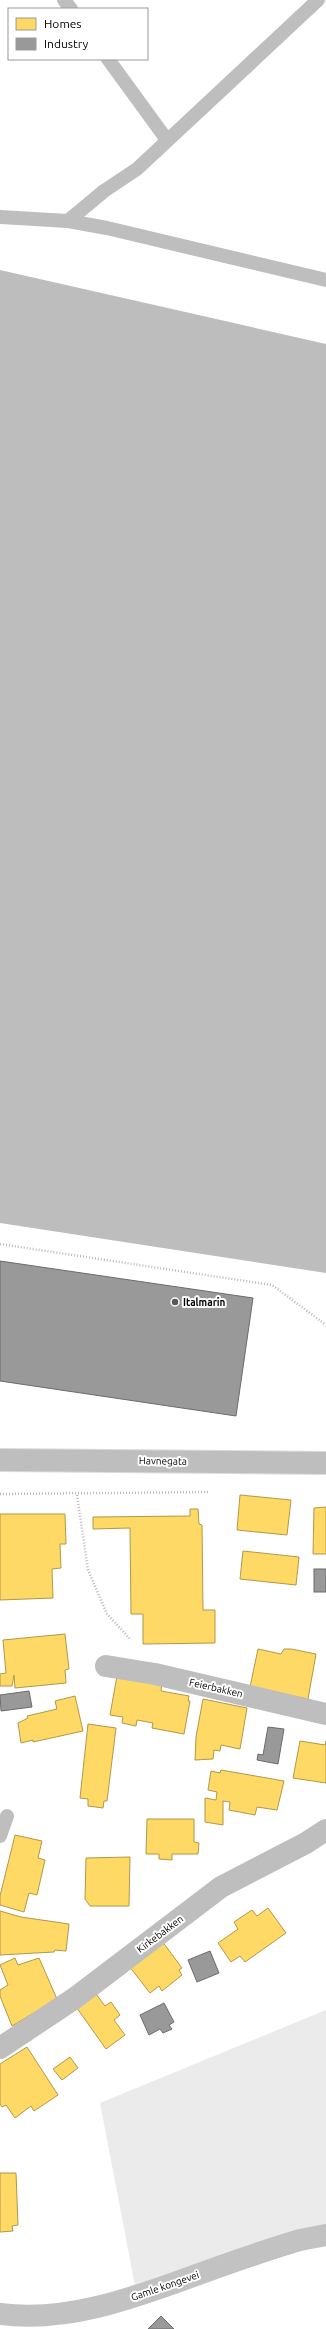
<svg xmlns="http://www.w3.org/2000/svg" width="326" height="2329" font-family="Ubuntu,sans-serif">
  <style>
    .green { fill: #ebebeb }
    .water { fill: #bdbdbd }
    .homes { fill: #ffd966; stroke: #b29847 }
    .industry { fill: #999; stroke: #6b6b6b }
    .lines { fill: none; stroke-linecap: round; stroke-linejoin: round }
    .primary-casing { stroke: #dbdbdb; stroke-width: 24 }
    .path { stroke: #b9b9b9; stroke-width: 2.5; stroke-dasharray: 1 2; stroke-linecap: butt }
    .lane { stroke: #bebebe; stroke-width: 14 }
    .street { stroke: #bebebe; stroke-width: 22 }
    .secondary { stroke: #c2c2c2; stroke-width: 22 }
    .primary { stroke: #bebebe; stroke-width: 22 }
    .poi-dot { fill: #595959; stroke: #fff; stroke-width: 1.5 }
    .labels { text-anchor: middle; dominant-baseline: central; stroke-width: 4; stroke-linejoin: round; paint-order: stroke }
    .poi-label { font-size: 10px; font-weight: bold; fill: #000; stroke: #fff; text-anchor: start }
    .street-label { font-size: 10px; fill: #000; stroke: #fff }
  </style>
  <rect width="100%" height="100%" fill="#fff"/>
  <path class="green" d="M326 2010V2235L137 2296 100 2103Z"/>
  <path class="water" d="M0 270 326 344V1273L0 1223Z"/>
  <g class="homes">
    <path d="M240 1495 291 1500 287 1535 237 1530Z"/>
    <path d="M326 1507V1554H313L314 1508Z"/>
    <path d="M190 1509H198L199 1524 202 1525 203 1610H215V1643L143 1644V1614H131L130 1528 93 1529V1517L190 1516Z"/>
    <path d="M0 1514H65L66 1544H60L61 1568 52 1569 53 1598 0 1600Z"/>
    <path d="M243 1551 299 1557 296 1585 240 1579Z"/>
    <path d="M65 1634 69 1669 65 1670 66 1683 15 1688 14 1675 12 1686H0V1674L6 1673 3 1640Z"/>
    <path d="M258 1649 281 1654 284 1649H291L316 1654 308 1699 250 1687Z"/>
    <path d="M117 1676 162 1683 161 1691 189 1696 188 1701H190L184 1734 152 1728 153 1723 137 1720 136 1726 122 1723 123 1717 110 1715Z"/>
    <path d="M75 1696 83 1731 33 1742V1740L21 1743 18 1723 28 1718 27 1716 57 1709 55 1701Z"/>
    <path d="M203 1699 247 1708 240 1749 221 1745 220 1751 214 1750 213 1759 195 1760 196 1737Z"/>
    <path d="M88 1724 116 1728 107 1801H104L103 1808 88 1806V1799L80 1798Z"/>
    <path d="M300 1741 325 1745 326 1741V1783L293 1778Z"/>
    <path d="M221 1770 284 1781 277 1810 257 1807 255 1815 229 1810 230 1802 223 1801V1825L205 1822V1798L216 1800 217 1792 208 1790 211 1771 220 1773Z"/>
    <path d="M147 1819H194V1842L199 1843 198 1854H172V1860L159 1859V1854H146Z"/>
    <path d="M15 1835 42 1841 38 1858 45 1860 37 1895 29 1893 24 1912 0 1905V1896Z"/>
    <path d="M130 1857 129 1906H90L85 1899 86 1858Z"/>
    <path d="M268 1908 286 1933 245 1962 240 1956 231 1962 218 1943 238 1929 234 1922 252 1910 257 1916Z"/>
    <path d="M0 1911 21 1917 69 1924 66 1951 55 1950 54 1952 0 1955Z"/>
    <path d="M162 1941 182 1968 179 1970 182 1975 162 1991 159 1986 150 1993 129 1966Z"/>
    <path d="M15 1958 18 1965 39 1958 57 1999 12 2026 0 1996V1990L8 1985 0 1965Z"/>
    <path d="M93 1990 105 2006 111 2002 120 2015 114 2020 125 2035 106 2049 74 2004Z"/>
    <path d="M27 2047 58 2095 34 2111 31 2106 15 2118 6 2105 2 2107 0 2104V2064Z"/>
    <path d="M70 2057 78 2068 62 2080 53 2069Z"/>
    <path d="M0 2173H16L18 2225 12 2226 13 2231 0 2232Z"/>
  </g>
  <g class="industry">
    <path d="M0 1261 253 1298 236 1416 0 1381Z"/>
    <rect x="314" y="1569" width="12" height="23"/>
    <path d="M29 1691 32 1707 1 1711 0 1695Z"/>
    <path d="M268 1727 284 1729 278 1764 257 1760 258 1754 263 1755Z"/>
    <path d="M210 1951 219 1973 197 1982 188 1960Z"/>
    <path d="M164 2003 174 2022 169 2025 172 2029 163 2033 160 2029 149 2035 140 2015Z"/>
    <path d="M161 2316 174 2329H148Z"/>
  </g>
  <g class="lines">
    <g class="primary-casing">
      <path id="primary" d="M0 1460 326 1463"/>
    </g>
    <g class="path">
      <path d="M0 1244 272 1285 326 1325"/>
      <path d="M0 1494 209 1492"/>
      <path d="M77 1495 88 1570 107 1614 131 1640"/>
    </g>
    <g class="lane">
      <path d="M64 0 71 9"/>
      <path d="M108 59 167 140"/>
      <path d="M0 217 68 221 107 228 326 280"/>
      <path d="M68 221 104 191 137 169 318 0"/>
      <path d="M0 1836 7 1816"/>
    </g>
    <g class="street">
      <path d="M106 1666 155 1674 326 1714"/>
      <path d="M0 2048 75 1998 221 1887 306 1843 326 1830"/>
    </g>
    <path class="secondary" d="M0 2314C68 2323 136 2297 199 2274 232 2262 266 2250 300 2240L326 2235"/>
    <use href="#primary" class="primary"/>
  </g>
  <circle class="poi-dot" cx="175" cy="1302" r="4"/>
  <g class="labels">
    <g class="poi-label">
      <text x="183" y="1302">Italmarin</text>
    </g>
    <g class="street-label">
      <text transform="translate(163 1461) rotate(1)">Havnegata</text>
      <text transform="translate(216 1688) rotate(13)">Feierbakken</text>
      <text transform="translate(160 1934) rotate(-37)">Kirkebakken</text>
      <text transform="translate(165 2286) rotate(-19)">Gamle kongevei</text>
    </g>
  </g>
  <rect x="8" y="8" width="140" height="52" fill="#ffffff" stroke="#999999"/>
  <rect x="16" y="18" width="20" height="12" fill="#ffd966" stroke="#999999"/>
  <text x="44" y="28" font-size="12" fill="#000000">Homes</text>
  <rect x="16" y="38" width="20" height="12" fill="#999999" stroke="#999999"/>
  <text x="44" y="48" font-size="12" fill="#000000">Industry</text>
</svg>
